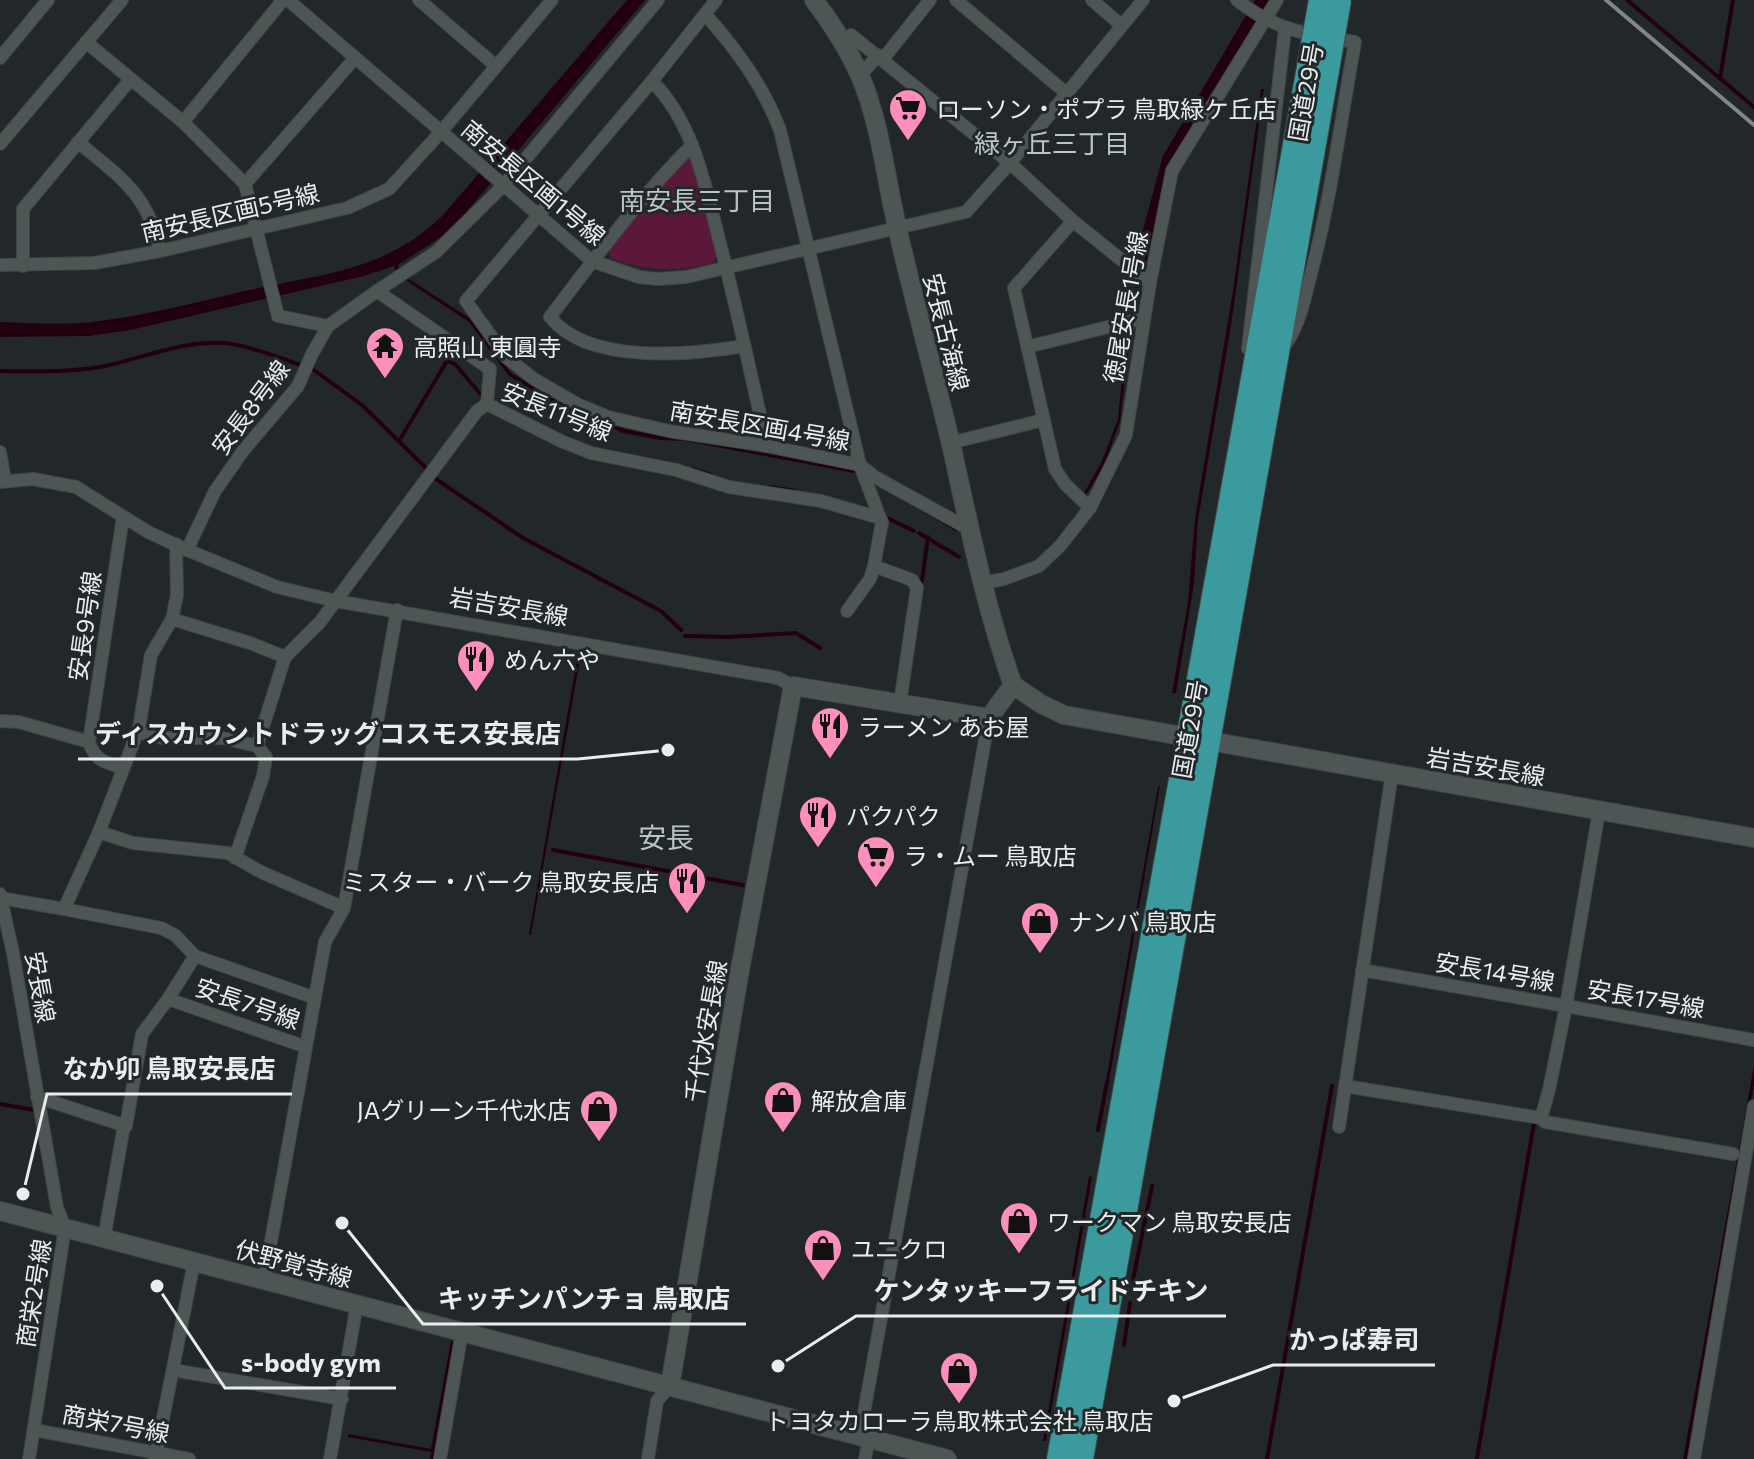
<svg xmlns="http://www.w3.org/2000/svg" width="1754" height="1459" font-family="Commissioner,'Noto Sans JP',sans-serif">
  <style>
    .green { fill: #5c1838 }
    .water { fill: #22000f }
    .lines { fill: none; stroke-linecap: round; stroke-linejoin: round }
    .stream { stroke: #22000f; stroke-width: 4 }
    .street-casing { stroke: #404646; stroke-width: 14 }
    .secondary-casing { stroke: #404646; stroke-width: 20 }
    .highway-casing { stroke: #404646; stroke-width: 26 }
    .street { stroke: #4e5555; stroke-width: 12 }
    .secondary { stroke: #4e5555; stroke-width: 18 }
    .highway { stroke: #3b9a9e; stroke-width: 24 }
    .rail { stroke: #818687; stroke-width: 4 }
    .highway-bridge-casing { stroke: #404646; stroke-width: 26; stroke-linecap: butt }
    .highway-bridge { stroke: #3b9a9e; stroke-width: 24 }
    .labels { text-anchor: middle; dominant-baseline: central; stroke-width: 6; stroke-linejoin: round; paint-order: stroke }
    .street-label { font-size: 24px; fill: #e9eded; stroke: #222829 }
    .poi-label { font-size: 24px; fill: #e9eded; stroke: #222829; text-anchor: start }
    .neighbourhood-label { font-size: 26px; fill: #bbc4c4; stroke: #222829 }
    .quarter-label { font-size: 28px; fill: #bbc4c4; stroke: #222829 }
    .leader { fill: none; stroke: #e9eded; stroke-width: 3 }
    .callout-dot { fill: #e9eded; stroke: #222829; stroke-width: 3 }
    .callout-label { font-size: 26px; text-anchor: middle; font-weight: bold; fill: #e9eded; stroke: #222829; stroke-width: 6; stroke-linejoin: round; paint-order: stroke }
  </style>
  <rect width="100%" height="100%" fill="#222829"/>
  <path class="green" d="M687 157H692L717 256 711 264C676 271 646 271 612 259L608 250Z"/>
  <g class="water">
    <path d="M627 0H645L463 216 441 237 398 265 399 270 396 271 394 266 364 276 131 330 88 336 0 337V322C30 323 62 325 92 322 146 316 200 301 254 289 327 273 387 270 443 215Z"/>
    <path d="M1255 0H1269L1173 160 1133 314 1120 421 1105 464 1086 495 1084 493 1102 461 1118 419 1125 347 1136 289 1128 276 1135 278 1141 237 1163 156Z"/>
    <path d="M1261 89H1264L1231 326 1198 520 1194 584 1176 693H1172L1188 602 1195 518 1233 291Z"/>
    <path d="M404 276 471 319 511 373 556 399 592 417 625 429 660 436 686 438 859 471 956 527 957 532 859 474 685 441 660 440 623 433 554 403 509 376 469 322 401 277Z"/>
    <path d="M579 648H582L531 935 529 934Z"/>
    <path d="M1160 786 1108 1087 1105 1086 1158 787Z"/>
    <path d="M1754 1065V1085L1688 1459H1683Z"/>
    <path d="M1089 1176 1092 1177 1046 1441H1043Z"/>
    <path d="M451 1341 457 1343 435 1459H430L431 1452 348 1437V1434L431 1449Z"/>
  </g>
  <g class="lines">
    <g class="stream">
      <path d="M1627 0 1754 107"/>
      <path d="M1720 78 1733 0"/>
      <path d="M311 368 362 405 428 470"/>
      <path d="M0 371C35 371 70 373 105 366 146 357 189 338 232 344 256 348 281 358 303 366"/>
      <path d="M399 441 447 361 455 364 482 396"/>
      <path d="M692 469 711 475"/>
      <path d="M433 477 523 538 661 611 681 630"/>
      <path d="M770 487 795 491"/>
      <path d="M885 517 914 531"/>
      <path d="M919 533 959 557"/>
      <path d="M922 581 928 537"/>
      <path d="M685 636 728 637 796 633 820 648"/>
      <path d="M553 850 743 885"/>
      <path d="M0 1104 34 1110"/>
      <path d="M1098 1130 1107 1082"/>
      <path d="M1133 1280 1152 1186"/>
      <path d="M1124 1345 1130 1303"/>
      <path d="M1477 1458 1534 1123"/>
      <path d="M1267 1459 1332 1086"/>
    </g>
    <g class="street-casing">
      <g id="street">
        <path d="M288 0 592 261 639 277 658 279 686 277 966 212 1010 163 1143 0"/>
        <path d="M419 0 496 66"/>
        <path d="M956 0 1066 93"/>
        <path d="M1092 0 1121 25"/>
        <path d="M1237 0C1276 31 1307 34 1355 42 1341 119 1331 198 1311 274 1304 300 1300 327 1282 349"/>
        <path d="M705 14C736 49 763 85 780 130L860 465 767 446 669 431 608 417 579 405 534 379 506 357 466 301 652 81Z"/>
        <path d="M705 14 716 0"/>
        <path d="M851 35 1010 163 1073 221 1150 283"/>
        <path d="M86 42 183 122 245 184 278 316 328 326"/>
        <path d="M0 58 48 0"/>
        <path d="M883 59 930 0"/>
        <path d="M867 68 878 55"/>
        <path d="M652 81C695 125 705 186 720 243 737 310 752 379 767 446"/>
        <path d="M183 122 283 0"/>
        <path d="M78 142C120 177 149 195 160 251"/>
        <path d="M0 144 122 0"/>
        <path d="M692 145C640 197 595 258 550 317 588 365 690 355 744 346"/>
        <path d="M245 184 355 58"/>
        <path d="M1073 221 1014 288 1055 469 1065 484 1090 508"/>
        <path d="M0 265 94 263 160 251 347 208 389 189 440 133 552 0"/>
        <path d="M23 266V209L130 80"/>
        <path d="M377 291 436 252 503 186 658 0"/>
        <path d="M1027 347 1144 318"/>
        <path d="M1248 349 1285 29"/>
        <path d="M950 443 1043 420"/>
        <path d="M0 452 5 481"/>
        <path d="M860 465 875 477 969 529"/>
        <path d="M860 465 880 518"/>
        <path d="M0 482 33 479 76 487 148 532 187 550 277 587 336 601 778 678 793 686"/>
        <path d="M123 517 89 742C95 761 106 763 123 768"/>
        <path d="M187 550 215 491 243 451 298 386 312 354 328 326 377 291 490 369 487 404"/>
        <path d="M983 583 1004 579 1039 566 1060 546 1090 508 1126 435 1150 283 1172 171 1277 0"/>
        <path d="M847 611 870 579 874 566"/>
        <path d="M172 619 250 643 285 657 320 622 477 411 487 404 561 441 591 453 676 470 729 487 821 501 880 518 882 522 874 566 912 580 917 588 900 703"/>
        <path d="M0 721 19 722 89 742"/>
        <path d="M137 732 162 738H222L257 746"/>
        <path d="M99 832 133 843 228 853 261 872 344 908 325 942 264 1280"/>
        <path d="M235 858 263 776 266 757 257 746 285 657"/>
        <path d="M0 894 13 953 57 1207 65 1228 29 1459"/>
        <path d="M0 898 64 909 99 832 139 728 151 655 172 619 177 595 176 544"/>
        <path d="M344 908 397 610"/>
        <path d="M64 909 161 928 175 935 195 956 315 998"/>
        <path d="M1362 970 1566 1006 1599 811"/>
        <path d="M168 999 195 956"/>
        <path d="M1345 1086 1541 1118 1545 1122 1733 1154"/>
        <path d="M37 1097 126 1126 142 1034 168 999 306 1047"/>
        <path d="M1541 1118 1549 1090 1566 1006 1754 1040"/>
        <path d="M1339 1127 1392 773"/>
        <path d="M104 1238 124 1126"/>
        <path d="M173 1370 342 1399"/>
        <path d="M34 1430 189 1459"/>
        <path d="M860 1435 989 718"/>
        <path d="M155 1459 194 1262"/>
        <path d="M330 1459 357 1304"/>
        <path d="M440 1459 462 1332"/>
        <path d="M648 1459 657 1401 670 1386"/>
        <path d="M865 1459 869 1438"/>
        <path d="M1694 1459 1754 1106"/>
      </g>
    </g>
    <g class="secondary-casing">
      <g id="secondary">
        <path d="M814 0C832 24 849 50 861 78 881 126 886 181 898 231 914 302 934 373 951 444 969 525 985 607 1013 685"/>
        <path d="M1013 685 1041 704 1064 715 1754 838"/>
        <path d="M0 1211 947 1459"/>
        <path d="M670 1386 739 975 793 686 989 718 1013 685"/>
      </g>
    </g>
    <g class="highway-casing">
      <g id="highway">
        <path d="M1059 1459 1309 67"/>
        <path d="M1081 1459 1327 70"/>
      </g>
    </g>
    <use href="#street" class="street"/>
    <use href="#secondary" class="secondary"/>
    <use href="#highway" class="highway"/>
    <path class="rail" d="M1606 0 1754 125"/>
    <g class="highway-bridge-casing">
      <g id="highway-bridge">
        <path d="M1309 67 1321 0"/>
        <path d="M1327 70 1339 0"/>
      </g>
    </g>
    <use href="#highway-bridge" class="highway-bridge"/>
  </g>
  <defs>
    <g id="supermarket-pin" transform="scale(2)"><path d="M0 17L-7.5 6A9.5 9.5 0 1 1 7.5 6Z" fill="#fe8ebb" stroke="#222829"/><path d="M-6-5.5h2.5l.6 2H6L4.5 2H-2.5L-4.4-4H-6ZM-1.5 3.2a1.3 1.3 0 1 0 .1 0ZM3 3.2a1.3 1.3 0 1 0 .1 0Z" fill="#111"/></g>
    <g id="temple-pin" transform="scale(2)"><path d="M0 17L-7.5 6A9.5 9.5 0 1 1 7.5 6Z" fill="#fe8ebb" stroke="#222829"/><path d="M0-6L5-2H3V0L6.5 2.5H4V6H1.5V3h-3V6H-4V2.5H-6.5L-3 0V-2H-5Z" fill="#111"/></g>
    <g id="restaurant-pin" transform="scale(2)"><path d="M0 17L-7.5 6A9.5 9.5 0 1 1 7.5 6Z" fill="#fe8ebb" stroke="#222829"/><path d="M-5-6h1v4h1v-4h1v4h1v-4h1v5L-1.5 .5V6h-2V.5L-5-1ZM5-6V6H3V1.5H1.5Q1.5-4 5-6Z" fill="#111"/></g>
    <g id="shop-pin" transform="scale(2)"><path d="M0 17L-7.5 6A9.5 9.5 0 1 1 7.5 6Z" fill="#fe8ebb" stroke="#222829"/><path d="M-5-2.5h2.3a2.7 3.5 0 0 1 5.4 0H5L5.5 6h-11ZM-1.5-2.5h3a1.5 2.3 0 0 0-3 0Z" fill="#111"/></g>
  </defs>
  <g fill-rule="evenodd">
    <use href="#supermarket-pin" x="908" y="108"/>
    <use href="#temple-pin" x="385" y="346"/>
    <use href="#restaurant-pin" x="476" y="659"/>
    <use href="#restaurant-pin" x="830" y="726"/>
    <use href="#restaurant-pin" x="818" y="815"/>
    <use href="#supermarket-pin" x="876" y="855"/>
    <use href="#restaurant-pin" x="687" y="881"/>
    <use href="#shop-pin" x="1040" y="921"/>
    <use href="#shop-pin" x="783" y="1100"/>
    <use href="#shop-pin" x="599" y="1109"/>
    <use href="#shop-pin" x="1019" y="1221"/>
    <use href="#shop-pin" x="823" y="1248"/>
    <use href="#shop-pin" x="959" y="1371"/>
  </g>
  <g class="labels">
    <g class="street-label">
      <text transform="translate(1305 92) rotate(-80)">国道29号</text>
      <text transform="translate(534 182) rotate(40)">南安長区画1号線</text>
      <text transform="translate(230 212) rotate(-13)">南安長区画5号線</text>
      <text transform="translate(1125 307) rotate(-80)">徳尾安長1号線</text>
      <text transform="translate(947 332) rotate(76)">安長古海線</text>
      <text transform="translate(250 407) rotate(-53)">安長8号線</text>
      <text transform="translate(557 411) rotate(22)">安長11号線</text>
      <text transform="translate(760 425) rotate(10)">南安長区画4号線</text>
      <text transform="translate(509 606) rotate(10)">岩吉安長線</text>
      <text transform="translate(84 626) rotate(-82)">安長9号線</text>
      <text transform="translate(1189 729) rotate(-80)">国道29号</text>
      <text transform="translate(1486 766) rotate(10)">岩吉安長線</text>
      <text transform="translate(1495 971) rotate(10)">安長14号線</text>
      <text transform="translate(41 987) rotate(80)">安長線</text>
      <text transform="translate(1646 998) rotate(10)">安長17号線</text>
      <text transform="translate(248 1003) rotate(19)">安長7号線</text>
      <text transform="translate(705 1031) rotate(-80)">千代水安長線</text>
      <text transform="translate(294 1263) rotate(15)">伏野覚寺線</text>
      <text transform="translate(33 1293) rotate(-81)">商栄2号線</text>
      <text transform="translate(116 1423) rotate(11)">商栄7号線</text>
    </g>
    <g class="poi-label">
      <text x="936" y="108">ローソン・ポプラ 鳥取緑ケ丘店</text>
      <text x="413" y="346">高照山 東圓寺</text>
      <text x="504" y="659">めん六や</text>
      <text x="858" y="726">ラーメン あお屋</text>
      <text x="846" y="815">パクパク</text>
      <text x="904" y="855">ラ・ムー 鳥取店</text>
      <text x="659" y="881" text-anchor="end">ミスター・バーク 鳥取安長店</text>
      <text x="1068" y="921">ナンバ 鳥取店</text>
      <text x="811" y="1100">解放倉庫</text>
      <text x="571" y="1109" text-anchor="end">JAグリーン千代水店</text>
      <text x="1047" y="1221">ワークマン 鳥取安長店</text>
      <text x="851" y="1248">ユニクロ</text>
      <text x="959" y="1420" text-anchor="middle">トヨタカローラ鳥取株式会社 鳥取店</text>
    </g>
    <g class="neighbourhood-label">
      <text x="1052" y="142">緑ヶ丘三丁目</text>
      <text x="697" y="199">南安長三丁目</text>
    </g>
    <g class="quarter-label">
      <text x="666" y="837">安長</text>
    </g>
  </g>
  <path class="leader" d="M668 750L578 759H78M23 1194L47 1094H292M778 1366L856 1316H1226M342 1223L423 1324H746M1174 1401L1273 1365H1435M157 1286L225 1388H396"/>
  <g class="callout-dot">
    <circle cx="668" cy="750" r="8"/>
    <circle cx="23" cy="1194" r="8"/>
    <circle cx="778" cy="1366" r="8"/>
    <circle cx="342" cy="1223" r="8"/>
    <circle cx="1174" cy="1401" r="8"/>
    <circle cx="157" cy="1286" r="8"/>
  </g>
  <g class="callout-label">
    <text x="328" y="743">ディスカウントドラッグコスモス安長店</text>
    <text x="169" y="1078">なか卯 鳥取安長店</text>
    <text x="1041" y="1300">ケンタッキーフライドチキン</text>
    <text x="584" y="1308">キッチンパンチョ 鳥取店</text>
    <text x="1354" y="1349">かっぱ寿司</text>
    <text x="311" y="1372">s-body gym</text>
  </g>
</svg>
